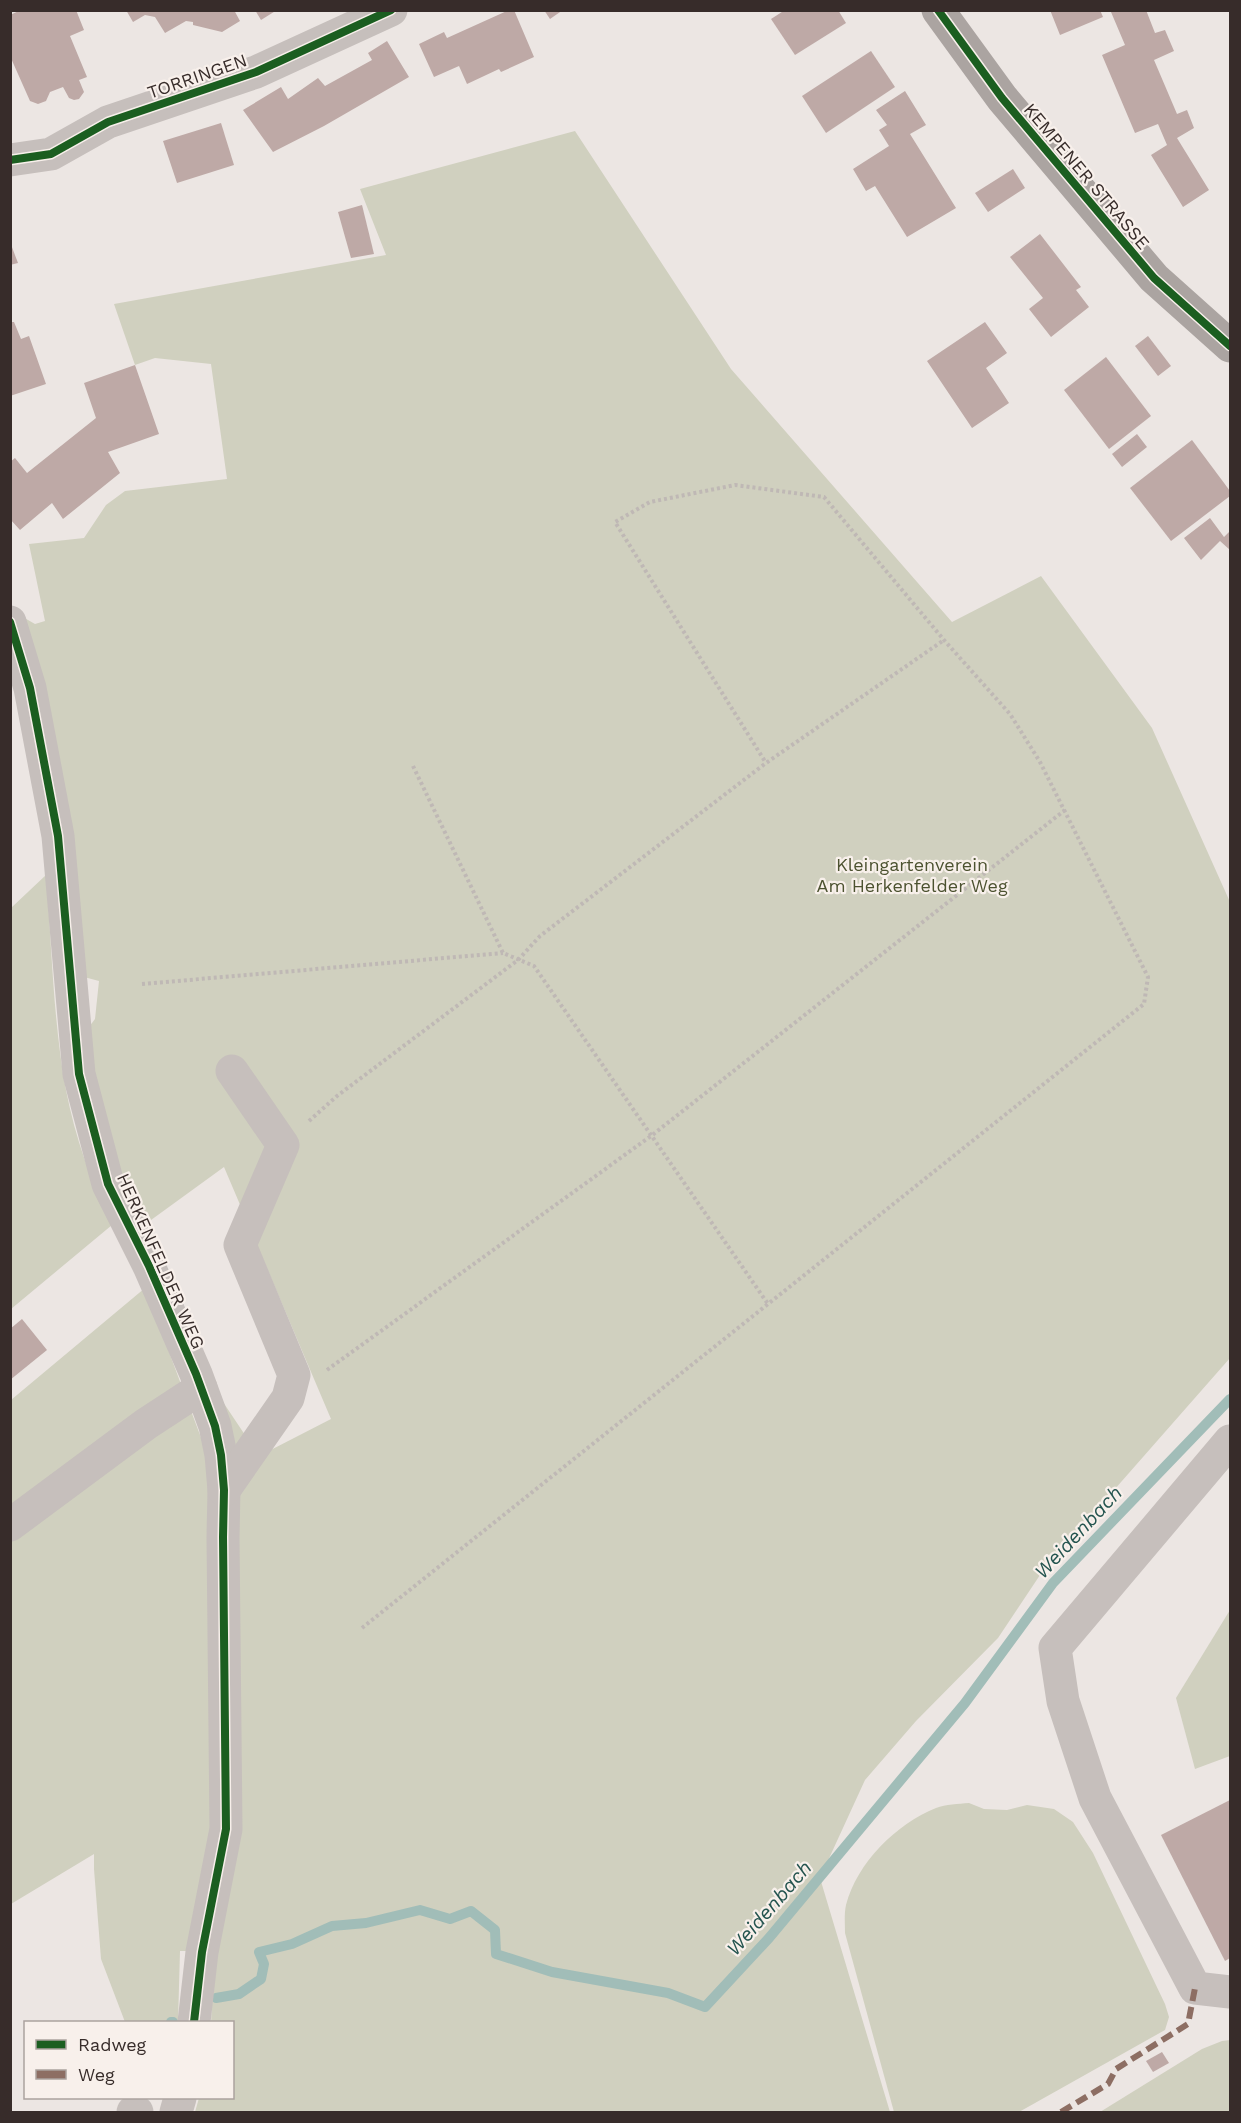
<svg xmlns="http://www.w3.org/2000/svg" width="1241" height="2123" font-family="'Work Sans',sans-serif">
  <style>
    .green { fill: #d0d0bf }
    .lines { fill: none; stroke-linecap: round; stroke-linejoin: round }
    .stream { stroke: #a1bdb8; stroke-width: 10 }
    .building { fill: #bea9a6 }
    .path { stroke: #bfb8b5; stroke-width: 4; stroke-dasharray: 3 3; stroke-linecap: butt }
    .minor { stroke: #c6bfbc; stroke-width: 33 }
    .major { stroke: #aba4a1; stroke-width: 33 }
    .quiet { stroke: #8d6e63; stroke-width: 6; stroke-dasharray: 12 6; stroke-linecap: butt }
    .cycleway-casing { stroke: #f8f0eb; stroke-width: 11 }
    .cycleway { stroke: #1b5e20; stroke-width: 8 }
    .labels { text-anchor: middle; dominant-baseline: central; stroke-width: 4.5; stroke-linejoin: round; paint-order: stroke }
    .street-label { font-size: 18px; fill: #372c2a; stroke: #f8f0eb }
    .park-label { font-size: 18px; fill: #4c5230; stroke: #f8f0eb }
    .water-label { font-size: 20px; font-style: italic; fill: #24544f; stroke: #f8f0eb }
  </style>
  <rect width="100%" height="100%" fill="#ece6e3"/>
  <g class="green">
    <path d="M575 131 731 369 952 622 1041 576 1152 728 1230 902V1358L1042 1572 998 1638 916 1721 865 1780 820 1878 890 2112H195L199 2098H232V2022H211L215 1956V1390L259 1456 331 1419 224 1167 140 1228 119 1183 83 1035 95 1019 99 981 84 977 21 616 35 624 45 621 29 544 84 538 106 505 125 491 227 479 211 364 155 358 135 365 114 304 386 255 360 189Z"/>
    <path d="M46 875C52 946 53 1022 66 1090 75 1137 91 1182 112 1225L11 1309V908Z"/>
    <path d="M145 1288 209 1459 215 1821 191 1951H180L178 2022H125L101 1959 94 1869V1854L11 1904V1400Z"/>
    <path d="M1230 1610V1756L1195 1769 1176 1698Z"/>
    <path d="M969 1803 984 1809 1007 1810 1027 1805 1054 1809 1073 1822 1093 1853 1165 2004 1169 2017 1165 2030 1019 2112H894L845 1933C845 1924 844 1914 846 1905 857 1863 896 1824 936 1808 946 1804 958 1804 969 1803Z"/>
    <path d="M1230 2040V2112H1100L1202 2049 1222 2041Z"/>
  </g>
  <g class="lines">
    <g class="stream">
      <path d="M216 1998 239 1994 261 1979 264 1964 259 1952 292 1944 332 1926 366 1923 420 1910 450 1919 471 1911 495 1930 496 1954 552 1972 668 1993 705 2007 769 1938 965 1703 1053 1583 1230 1399"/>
      <path d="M171 2022H173"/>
    </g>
  </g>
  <g class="building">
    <path d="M21 10H76L84 30 70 36 87 77 79 80 84 92 79 99 74 100 69 98 63 87 50 92 46 101 38 104 30 101 10 56V15Z"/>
    <path d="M126 10H234L240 21 222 32 193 25V22L186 21 165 33 155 17 145 15 133 22Z"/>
    <path d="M255 10H277L261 20Z"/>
    <path d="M509 10H514L534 57 501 72 499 69 467 84 459 66 434 77 419 44 444 32 447 38Z"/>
    <path d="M544 10H563L550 19Z"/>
    <path d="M785 10H838L846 23 795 55 771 19Z"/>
    <path d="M1050 10H1100L1103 17 1060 35Z"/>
    <path d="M1115 10H1146L1155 33 1165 30 1174 51 1154 60 1177 114 1187 110 1194 128 1177 138 1209 190 1183 207 1151 155 1167 145 1158 124 1135 133 1102 55 1125 45 1111 12Z"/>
    <path d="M387 41 409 77 324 126 273 152 243 110 281 87 288 99 318 78 325 86 372 60 368 53Z"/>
    <path d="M871 51 895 87 826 133 802 96Z"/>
    <path d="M905 91 926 125 910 134 956 208 907 237 875 186 866 191 853 169 889 146 879 130 887 125 876 110Z"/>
    <path d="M221 123 234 165 177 183 163 141Z"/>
    <path d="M1013 169 1025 188 988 212 975 193Z"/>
    <path d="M362 205 374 254 351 258 338 212Z"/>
    <path d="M1040 234 1081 287 1076 290 1089 307 1051 337 1029 309 1043 298 1010 257Z"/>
    <path d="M10 242 18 263 10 265Z"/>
    <path d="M10 322H14L21 339 29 336 46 384 10 396Z"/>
    <path d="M985 322 1007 353 986 368 1009 403 972 428 927 361Z"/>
    <path d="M1148 336 1171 366 1158 376 1135 346Z"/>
    <path d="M1106 357 1151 416 1109 449 1064 390Z"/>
    <path d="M135 365 159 434 108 452 120 473 63 519 52 503 20 530 10 519V462L15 458 27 473 96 418 84 383Z"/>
    <path d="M1137 434 1147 447 1122 467 1112 454Z"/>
    <path d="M1192 440 1230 491V496L1171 541 1130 488Z"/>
    <path d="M1210 518 1224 537 1230 531V550L1220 541 1201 560 1184 538Z"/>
    <path d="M22 1319 47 1350 10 1380V1329Z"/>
    <path d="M1230 1800V1958L1225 1961 1161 1835Z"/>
    <path d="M1162 2052 1169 2063 1153 2072 1146 2061Z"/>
  </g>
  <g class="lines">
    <g class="path">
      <path d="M413 766 503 953 534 966 768 1304"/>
      <path d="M142 984 503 953"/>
      <path d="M309 1121 337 1096 518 960 540 936 766 763 944 640"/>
      <path d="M327 1370 651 1136 1065 810"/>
      <path d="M362 1628 1144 1004 1148 977 1040 762 1010 714 944 640 824 497 735 485 650 502 615 522 766 763"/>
    </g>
    <g class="minor">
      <path d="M10 160 51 154 108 122 256 72 391 10"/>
      <path d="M10 622 30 688 58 836 79 1074 108 1184 149 1266 196 1374 215 1426 221 1455 224 1490 223 1537 226 1829 202 1952 194 2022"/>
      <path d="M1230 1441 1055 1648 1063 1701 1095 1798 1195 1988 1230 1992"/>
      <path d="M224 1490 288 1398 294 1375 240 1245 283 1145 232 1071"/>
      <path d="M10 1525 146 1424 201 1388"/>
      <path d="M133 2112H137"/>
      <path d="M176 2112 180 2098"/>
    </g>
    <path class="major" d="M938 10 1002 98 1154 278 1230 346"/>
    <path class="quiet" d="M1061 2112 1108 2084 1116 2069 1188 2024 1195 1988"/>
    <g class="cycleway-casing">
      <g id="cycleway">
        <path d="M938 10 1002 98 1154 278 1230 346"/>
        <path d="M10 160 51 154 108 122 256 72 391 10"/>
        <path d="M10 622 30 688 58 836 79 1074 108 1184 149 1266 196 1374 215 1426 221 1455 224 1490 223 1537 226 1829 202 1952 194 2022"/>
      </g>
    </g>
    <use href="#cycleway" class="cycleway"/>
  </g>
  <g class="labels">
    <g class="street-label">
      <text transform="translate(197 76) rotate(-19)">TORRINGEN</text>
      <text transform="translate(1087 176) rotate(50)">KEMPENER STRASSE</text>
      <text transform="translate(161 1261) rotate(66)">HERKENFELDER WEG</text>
    </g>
    <g class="park-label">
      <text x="912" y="864">Kleingartenverein<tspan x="912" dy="21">Am Herkenfelder Weg</tspan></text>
    </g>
    <g class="water-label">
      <text transform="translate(1078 1532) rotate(-47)">Weidenbach</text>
      <text transform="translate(769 1908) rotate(-49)">Weidenbach</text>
    </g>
  </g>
  <rect width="1241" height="2123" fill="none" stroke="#372c2a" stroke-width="24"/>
  <rect x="24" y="2021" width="210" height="78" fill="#f8f0eb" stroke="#aba29e" stroke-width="1.5"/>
  <rect x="36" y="2040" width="30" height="9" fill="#1b5e20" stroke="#aba29e" stroke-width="1.5"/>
  <text x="78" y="2051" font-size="18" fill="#372c2a">Radweg</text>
  <rect x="36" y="2070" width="30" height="9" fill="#8d6e63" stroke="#aba29e" stroke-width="1.5"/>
  <text x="78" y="2081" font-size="18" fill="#372c2a">Weg</text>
</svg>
